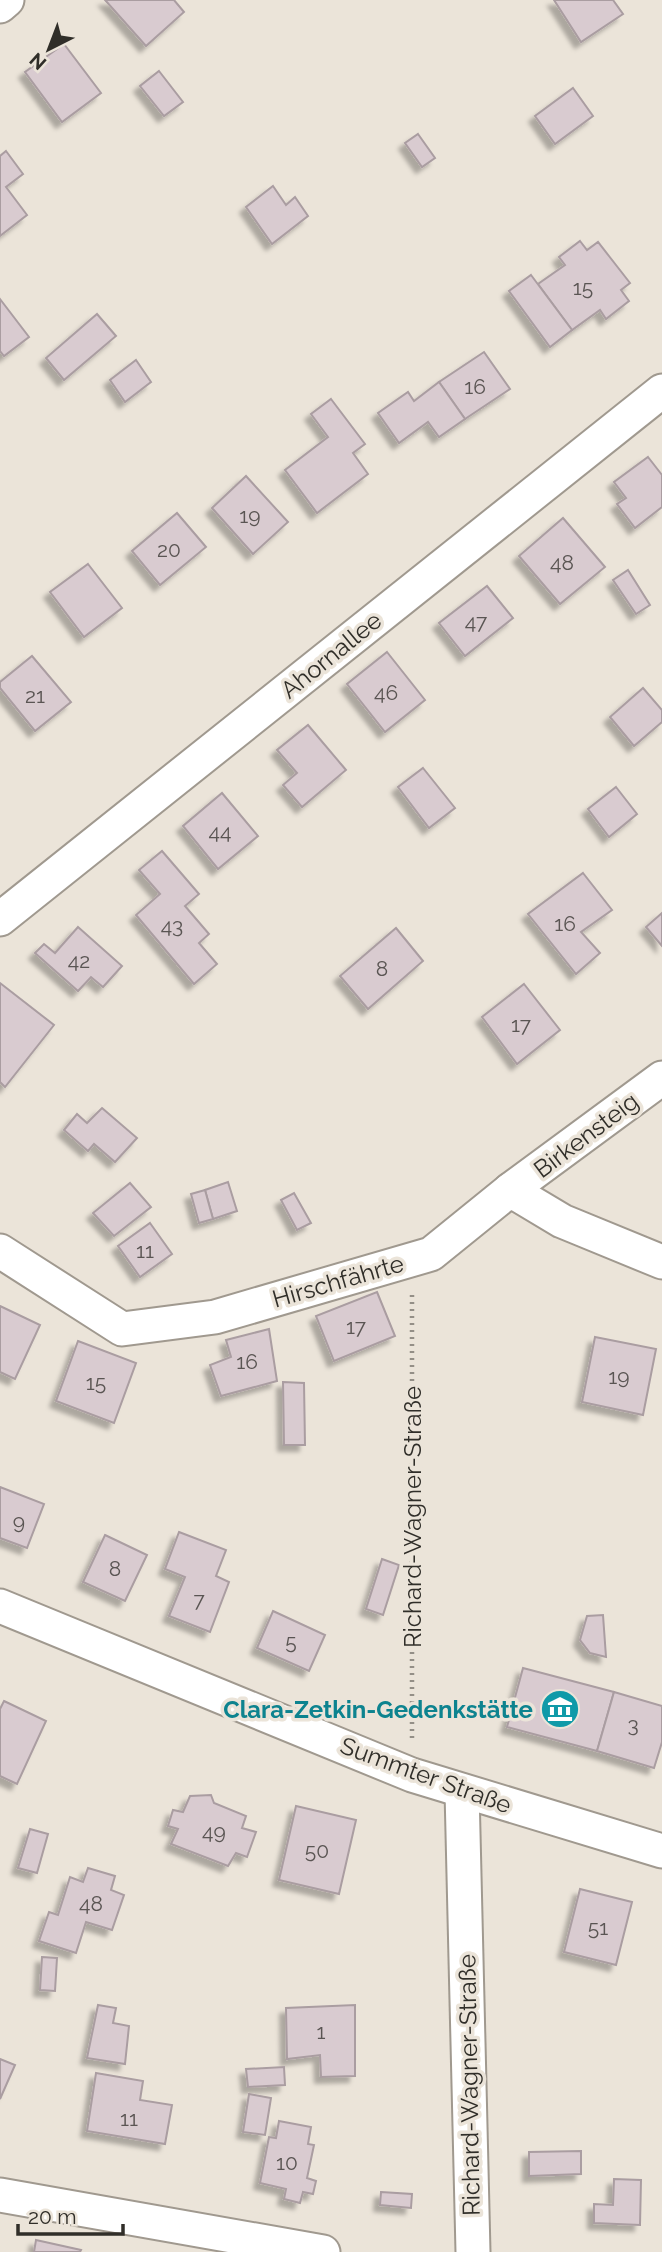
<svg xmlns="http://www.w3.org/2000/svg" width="662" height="2252" font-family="Raleway,sans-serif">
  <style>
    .building { fill: #d9cbd0; stroke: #aa9da1; stroke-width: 2; filter: url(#shadow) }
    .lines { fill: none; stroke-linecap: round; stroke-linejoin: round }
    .street-casing { stroke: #a0998f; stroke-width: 37 }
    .path { stroke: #948f87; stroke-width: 4.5; stroke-dasharray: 2 5; stroke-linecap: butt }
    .street { stroke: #fff; stroke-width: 33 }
    .labels { text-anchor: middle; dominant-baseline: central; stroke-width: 7; stroke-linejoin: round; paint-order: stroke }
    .number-label { font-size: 21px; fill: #5a5553 }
    .street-label { font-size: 24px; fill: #302e29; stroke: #ebe4d9 }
    .culture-label { font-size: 24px; font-weight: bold; fill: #0d838f; stroke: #ebe4d9; text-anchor: end }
  </style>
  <defs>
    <filter id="shadow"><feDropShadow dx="-6" dy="6" stdDeviation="2" flood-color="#0004"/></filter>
  </defs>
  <rect width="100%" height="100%" fill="#ebe4d9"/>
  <g class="building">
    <path d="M105 0H174L184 12 146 46Z"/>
    <path d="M554 0H613L623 14 581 42Z"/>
    <path d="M64 44 101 93 62 122 25 72Z"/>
    <path d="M159 71 183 102 164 116 140 86Z"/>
    <path d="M573 88 593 116 555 144 535 116Z"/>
    <path d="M418 134 435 158 422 167 405 143Z"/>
    <path d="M6 151 23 174 6 187 27 215 0 236V156Z"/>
    <path d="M273 186 286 205 295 197 308 216 272 244 246 207Z"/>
    <path d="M580 241 587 250 598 242 630 283 621 290 629 301 606 319 600 310 572 330 538 284 565 265 559 257Z"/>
    <path d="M531 275 572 330 550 347 509 291Z"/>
    <path d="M0 299 29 337 4 356 0 351Z"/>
    <path d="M97 314 116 336 64 380 46 358Z"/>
    <path d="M484 352 510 389 465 419 439 382Z"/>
    <path d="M136 360 151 382 125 402 110 380Z"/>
    <path d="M439 382 465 419 439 437 428 422 399 443 378 413 408 392 414 401Z"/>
    <path d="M331 399 365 444 353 453 368 474 317 513 285 470 328 437 311 414Z"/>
    <path d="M648 457 662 475V507L635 528 617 504 626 498 614 482Z"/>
    <path d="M246 476 288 522 253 554 212 508Z"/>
    <path d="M177 513 206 547 160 585 132 551Z"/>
    <path d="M563 518 605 567 560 604 519 556Z"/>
    <path d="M88 564 122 608 84 637 50 592Z"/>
    <path d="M628 570 650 605 636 614 613 580Z"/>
    <path d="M487 586 513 618 465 656 439 623Z"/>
    <path d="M387 652 425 700 385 732 347 684Z"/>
    <path d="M32 656 71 702 35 731 0 688V682Z"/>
    <path d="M643 688 662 710V722L634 746 610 717Z"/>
    <path d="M308 725 346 770 302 807 283 785 297 773 277 750Z"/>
    <path d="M423 768 455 808 429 828 398 787Z"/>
    <path d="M616 787 637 814 609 837 588 809Z"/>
    <path d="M222 793 258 836 218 869 183 826Z"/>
    <path d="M162 851 199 894 185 906 209 934 199 943 217 964 194 984 136 915 160 894 139 870Z"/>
    <path d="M583 873 612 910 581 932 600 953 576 974 528 914Z"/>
    <path d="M662 913V946L646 927Z"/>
    <path d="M78 927 122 966 103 987 91 977 78 991 35 953 44 944 55 953Z"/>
    <path d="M396 928 423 961 368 1009 340 976Z"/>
    <path d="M0 983 54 1025 5 1087 0 1082Z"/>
    <path d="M524 984 560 1030 517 1064 482 1017Z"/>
    <path d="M102 1108 137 1138 115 1162 94 1144 88 1151 64 1130 77 1114 87 1123Z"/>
    <path d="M228 1182 237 1211 213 1219 205 1190Z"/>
    <path d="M130 1183 151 1207 114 1236 93 1213Z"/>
    <path d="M205 1190 213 1219 199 1223 191 1194Z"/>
    <path d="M294 1193 311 1223 297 1230 281 1200Z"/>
    <path d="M150 1223 172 1254 140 1277 118 1246Z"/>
    <path d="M377 1292 395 1336 334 1361 316 1316Z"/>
    <path d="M0 1306 40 1325 15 1379 0 1372Z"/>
    <path d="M269 1329 277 1381 221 1396 210 1365 231 1357 226 1340Z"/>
    <path d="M595 1337 656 1349 643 1415 582 1402Z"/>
    <path d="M78 1341 136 1363 114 1423 56 1401Z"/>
    <path d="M283 1382 304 1383 305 1445H284Z"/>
    <path d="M0 1487 44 1504 27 1548 0 1538Z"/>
    <path d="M179 1532 226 1550 216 1576 229 1582 210 1632 169 1616 185 1577 165 1569Z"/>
    <path d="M105 1535 147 1555 125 1601 83 1582Z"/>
    <path d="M382 1559 399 1565 383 1615 366 1609Z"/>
    <path d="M273 1611 325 1635 309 1671 257 1648Z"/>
    <path d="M603 1615 606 1657 590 1653 580 1640 587 1616Z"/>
    <path d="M523 1668 614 1692 597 1751 507 1727Z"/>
    <path d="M614 1692 662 1706V1742L654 1768 597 1751Z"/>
    <path d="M4 1701 46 1721 17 1784 0 1776V1709Z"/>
    <path d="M211 1795 214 1803 246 1816 242 1828 256 1832 247 1857 236 1853 228 1866 171 1844 178 1829 168 1826 173 1810 183 1812 190 1796Z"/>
    <path d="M296 1806 356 1820 339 1894 279 1880Z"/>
    <path d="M30 1829 48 1834 37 1873 18 1868Z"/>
    <path d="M88 1868 115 1876 111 1890 124 1895 112 1930 86 1922 76 1953 39 1941 49 1912 58 1915 70 1877 83 1882Z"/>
    <path d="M580 1889 632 1902 616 1965 564 1952Z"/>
    <path d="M42 1957 57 1958 55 1991 40 1990Z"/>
    <path d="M98 2005 116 2008 113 2023 129 2026 125 2064 87 2058Z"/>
    <path d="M355 2005V2076L321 2077 320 2055 287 2059 286 2008Z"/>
    <path d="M0 2059 15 2065 0 2099Z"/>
    <path d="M284 2067 285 2085 248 2087 246 2069Z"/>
    <path d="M96 2073 143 2081 140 2100 172 2105 165 2144 87 2131Z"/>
    <path d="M249 2094 271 2098 265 2135 243 2132Z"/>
    <path d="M279 2121 311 2127 308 2144 314 2145 307 2178 316 2181 313 2194 303 2192 300 2203 284 2199 286 2189 260 2183 269 2137 276 2138Z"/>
    <path d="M581 2151V2174L529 2176V2152Z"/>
    <path d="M614 2179 641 2180 640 2225 594 2223V2204L613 2205Z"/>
    <path d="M381 2192 412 2194 411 2208 380 2205Z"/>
    <path d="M36 2240 81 2250 80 2252H34Z"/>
  </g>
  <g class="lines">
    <g class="street-casing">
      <g id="street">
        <path d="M0 6 7 0"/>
        <path d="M0 919 662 391"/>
        <path d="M510 1190 662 1078"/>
        <path d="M0 1251 122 1329 215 1317 431 1254 510 1190 562 1221 662 1262"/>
        <path d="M0 1606 412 1775 662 1851"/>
        <path d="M462 1791 473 2252"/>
        <path d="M0 2195 323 2252"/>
      </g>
    </g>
    <path class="path" d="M412 1295V1738"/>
    <use href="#street" class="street"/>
  </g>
  <defs>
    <g id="museum-disc" transform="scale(2.0125)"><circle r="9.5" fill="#0f9aa8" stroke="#ebe4d9"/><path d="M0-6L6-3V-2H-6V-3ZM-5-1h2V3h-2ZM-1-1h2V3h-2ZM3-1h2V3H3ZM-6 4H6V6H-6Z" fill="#fff"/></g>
  </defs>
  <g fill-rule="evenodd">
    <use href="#museum-disc" x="560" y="1709"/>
  </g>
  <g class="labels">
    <g class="number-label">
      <text x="583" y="287">15</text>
      <text x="475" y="386">16</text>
      <text x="250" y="515">19</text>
      <text x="169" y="549">20</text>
      <text x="562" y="562">48</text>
      <text x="476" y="621">47</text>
      <text x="386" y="692">46</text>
      <text x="35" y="695">21</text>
      <text x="220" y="831">44</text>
      <text x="565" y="923">16</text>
      <text x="172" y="925">43</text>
      <text x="79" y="960">42</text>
      <text x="382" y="968">8</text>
      <text x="521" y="1024">17</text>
      <text x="145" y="1250">11</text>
      <text x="356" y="1326">17</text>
      <text x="247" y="1361">16</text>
      <text x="619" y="1376">19</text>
      <text x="96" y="1382">15</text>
      <text x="19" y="1521">9</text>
      <text x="115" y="1568">8</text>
      <text x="199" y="1599">7</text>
      <text x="291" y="1641">5</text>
      <text x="633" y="1724">3</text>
      <text x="214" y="1831">49</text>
      <text x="317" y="1850">50</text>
      <text x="91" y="1903">48</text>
      <text x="598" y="1927">51</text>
      <text x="321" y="2031">1</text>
      <text x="129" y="2118">11</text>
      <text x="287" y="2162">10</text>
    </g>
    <g class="street-label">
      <text transform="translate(331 655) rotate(-39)">Ahornallee</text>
      <text transform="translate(586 1135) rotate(-37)">Birkensteig</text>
      <text transform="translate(338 1281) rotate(-16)">Hirschfährte</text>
      <text transform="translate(412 1517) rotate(-90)">Richard-Wagner-Straße</text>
      <text transform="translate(426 1775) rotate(20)">Summter Straße</text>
      <text transform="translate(469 2085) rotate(-91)">Richard-Wagner-Straße</text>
    </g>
    <g class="culture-label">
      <text x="533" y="1709">Clara-Zetkin-Gedenkstätte</text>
    </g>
  </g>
  <g transform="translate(49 49) rotate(222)" stroke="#ebe4d9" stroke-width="5" paint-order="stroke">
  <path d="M0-5L12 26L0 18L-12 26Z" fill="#302e29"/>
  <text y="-10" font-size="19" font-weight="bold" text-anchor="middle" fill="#302e29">N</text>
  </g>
  <path d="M18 2224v10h105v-10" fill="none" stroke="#302e29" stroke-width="3.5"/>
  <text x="28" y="2224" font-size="21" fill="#302e29" stroke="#ebe4d9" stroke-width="5" paint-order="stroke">20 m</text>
</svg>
